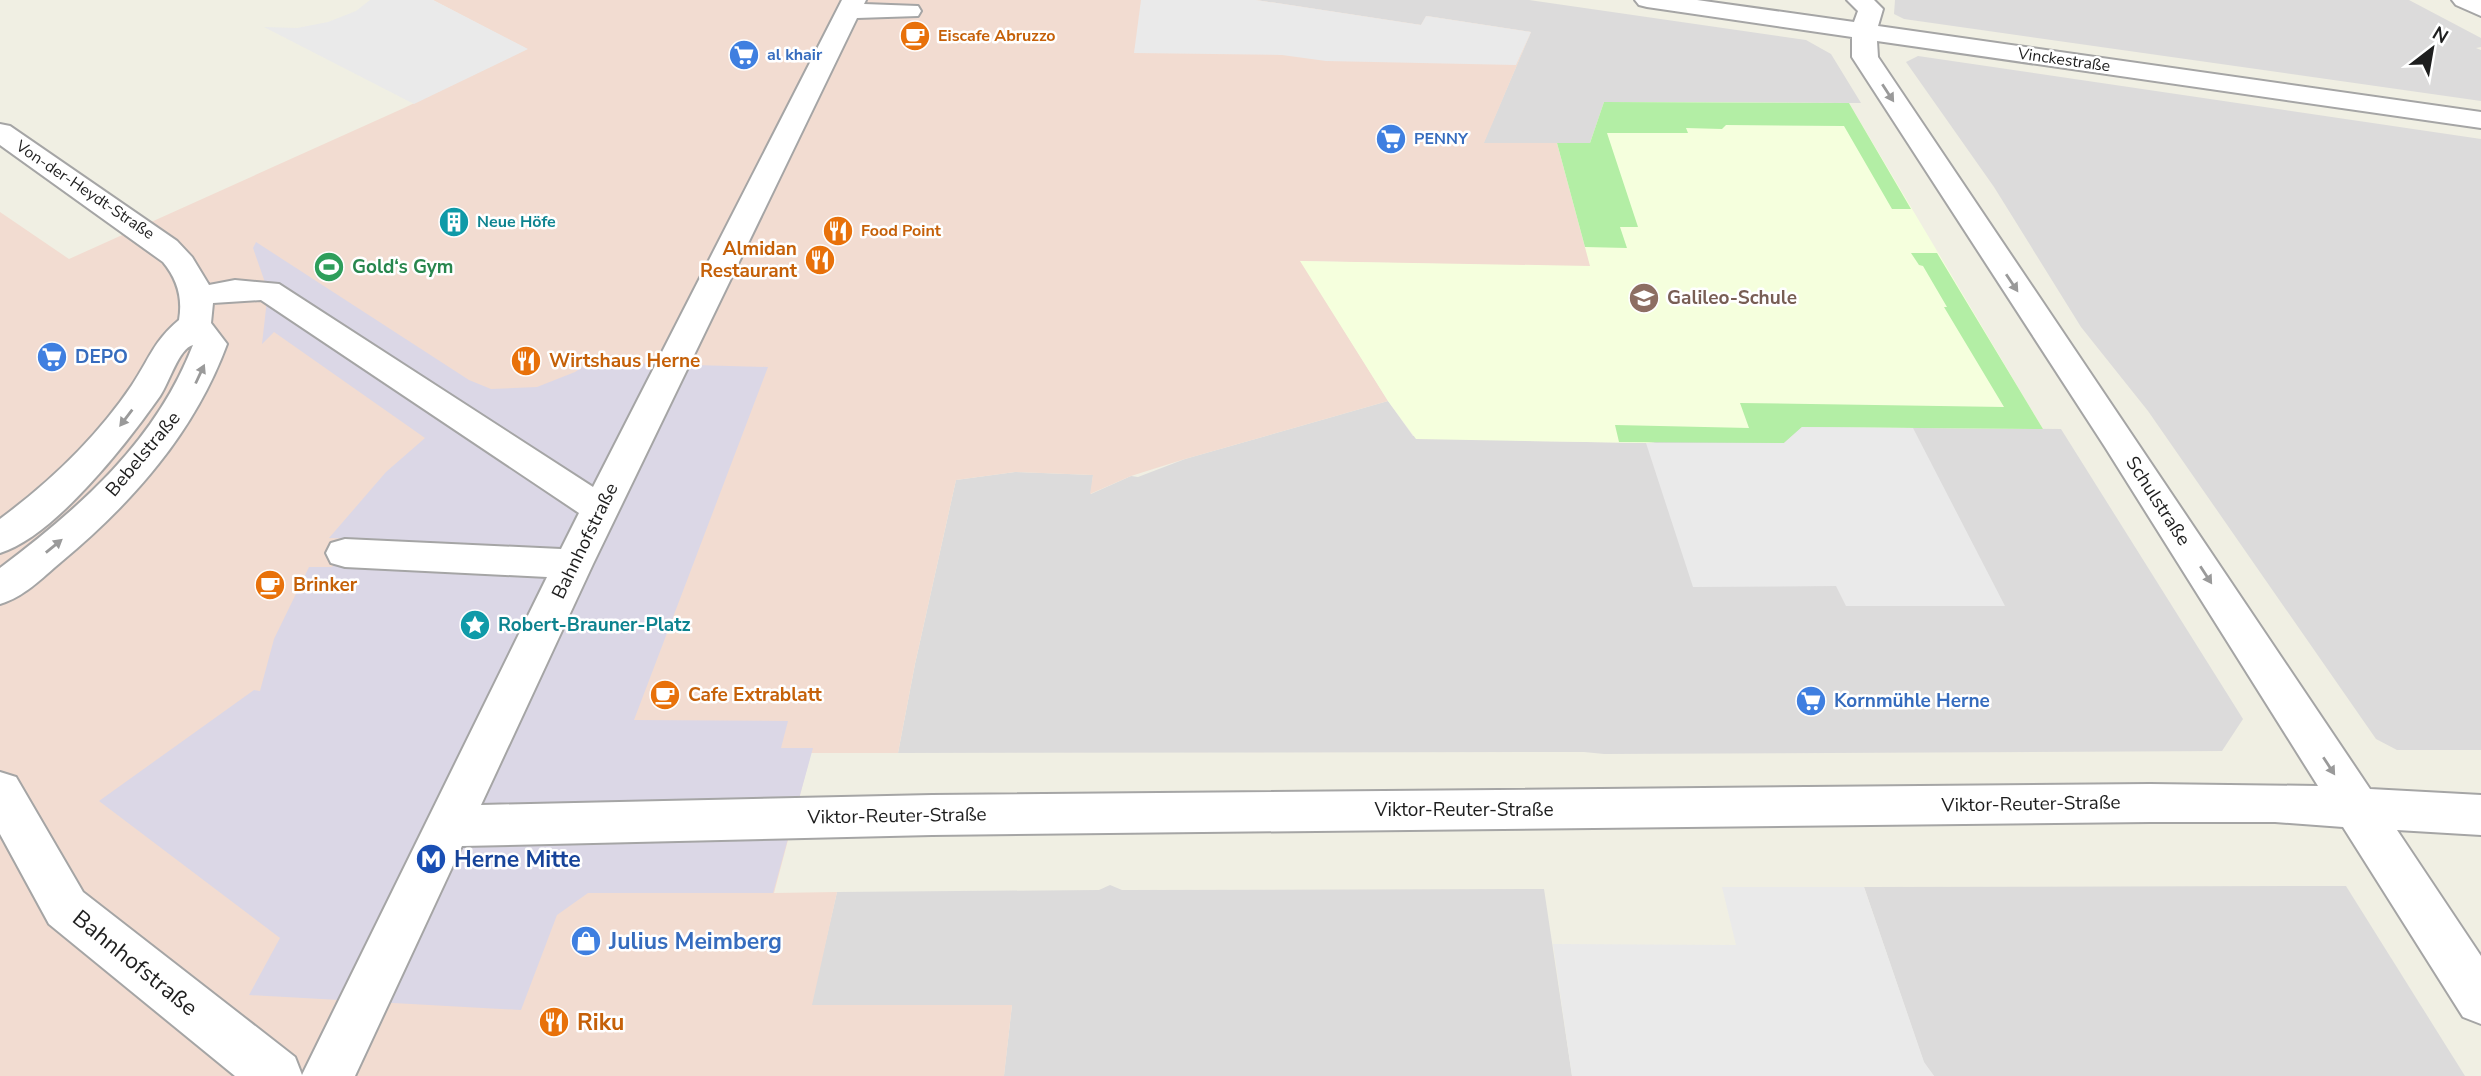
<svg xmlns="http://www.w3.org/2000/svg" width="2481" height="1076" font-family="'Nunito Sans',sans-serif">
  <style>
    .residential { fill: #dcdbdb }
    .commercial { fill: #f2dcd1 }
    .education { fill: #f5ffdd }
    .grass { fill: #b3eea5 }
    .parking { fill: #eaeaea }
    .plaza { fill: #dbd7e6 }
    .lines { fill: none; stroke-linecap: round; stroke-linejoin: round }
    .minor-casing { stroke: #a5a5a5; stroke-width: 4 }
    .minor { fill: #fff; fill-rule: evenodd }
    .oneway { fill: #9a9a9a }
    .labels { text-anchor: middle; dominant-baseline: central; stroke-width: 5; stroke-linejoin: round; paint-order: stroke }
    .far-food-label { font-size: 16px; font-weight: bold; fill: #c56008; stroke: #fff; text-anchor: start }
    .far-shop-label { font-size: 16px; font-weight: bold; fill: #366cbe; stroke: #fff; text-anchor: start }
    .far-street-label { font-size: 16px; fill: #1e1e1e; stroke: #fff }
    .far-culture-label { font-size: 16px; font-weight: bold; fill: #0d838f; stroke: #fff; text-anchor: start }
    .food-label { font-size: 19px; font-weight: bold; fill: #c56008; stroke: #fff; text-anchor: start }
    .leisure-label { font-size: 19px; font-weight: bold; fill: #27864d; stroke: #fff; text-anchor: start }
    .education-label { font-size: 19px; font-weight: bold; fill: #785e54; stroke: #fff; text-anchor: start }
    .shop-label { font-size: 19px; font-weight: bold; fill: #366cbe; stroke: #fff; text-anchor: start }
    .street-label { font-size: 19px; fill: #1e1e1e; stroke: #fff }
    .culture-label { font-size: 19px; font-weight: bold; fill: #0d838f; stroke: #fff; text-anchor: start }
    .near-transit-label { font-size: 23px; font-weight: bold; fill: #164399; stroke: #fff; text-anchor: start }
    .near-shop-label { font-size: 23px; font-weight: bold; fill: #366cbe; stroke: #fff; text-anchor: start }
    .near-street-label { font-size: 23px; fill: #1e1e1e; stroke: #fff }
    .near-food-label { font-size: 23px; font-weight: bold; fill: #c56008; stroke: #fff; text-anchor: start }
  </style>
  <rect width="100%" height="100%" fill="#f0efe3"/>
  <g class="residential">
    <path d="M1256 0H1529L1806 40 1831 54 1861 103 1605 102 1590 143 1483 144 1531 32 1427 16 1421 25Z"/>
    <path d="M1895 0H2409L2481 38V47L2476 48 2481 50V101L1904 19 1894 14Z"/>
    <path d="M1918 56 2481 139V750H2397L2376 739 2148 411 2081 327 1994 187 1906 62Z"/>
    <path d="M1388 401 1413 436 1529 441 1646 443 1802 427 2061 429 2243 719 2222 751 1604 754 1584 752 898 753 915 664 956 480 1015 472 1093 475 1091 494 1131 476 1138 477 1185 459Z"/>
    <path d="M1110 885 1122 890 1544 889 1572 1076H977L1004 1075 1012 1005H811L837 892 1099 890Z"/>
    <path d="M2346 886 2465 1076H1934L1924 1063 1864 887Z"/>
  </g>
  <path class="commercial" d="M433 0H1256L1421 25 1426 16 1531 32 1484 143H1557L1591 267 1301 261 1388 401 1185 459 1131 476 1090 494 1093 475 1015 472 956 480 915 664 898 753H811L774 893 837 892 812 1005H1012L1004 1076H0V212L69 259 404 108 527 49Z"/>
  <path class="education" d="M1604 102 1849 103 2043 429 1802 427 1646 443 1416 439 1388 401 1300 261 1590 266 1557 143H1590Z"/>
  <g class="grass">
    <path d="M1604 102 1849 103 1911 209H1892L1844 126 1726 125 1722 129 1686 128 1688 133H1607L1638 227H1620L1627 248 1585 247 1557 143H1590Z"/>
    <path d="M1911 253H1937L2043 429 1802 427 1784 443 1619 442 1615 425 1749 428 1740 403 2004 407 1944 307H1947L1923 266 1919 265Z"/>
  </g>
  <g class="parking">
    <path d="M370 0H433L528 49 414 104 264 27 297 28 328 22 356 11Z"/>
    <path d="M1141 0H1256L1421 25 1426 16 1531 32 1516 65 1326 61 1282 55 1134 53Z"/>
    <path d="M1802 427 1913 428 2005 606H1846L1836 586 1693 587 1646 443H1784Z"/>
    <path d="M1722 887H1864L1924 1062 1934 1076H1572L1553 944 1736 945Z"/>
  </g>
  <path class="plaza" d="M256 242 469 380 491 389 537 387 575 372 590 362 768 367 634 720 788 721 781 748H813L773 893H588L557 915 521 1010 249 995 280 938 99 801 254 690 260 691 274 639 309 567H332L356 539 329 538 386 472 425 438 274 332 262 344 268 291 253 248Z"/>
  <g class="lines">
    <g class="minor-casing">
      <g id="minor">
        <path d="M842 0H866L864 4 918 6 921 11 918 16 857 18 593 564 481 805 932 795 2150 784 2318 786 2105 447 1852 57V37L1647 7 1639 5 1635 0H1697L1854 22 1858 11 1847 0H1874L1883 9 1878 26 2481 112V128L1877 41 1878 57 2370 789 2481 795V835L2397 830 2481 956V1024L2463 1017 2343 827 2275 822H2150L932 835 462 846 355 1076H235L49 924 0 834V772L16 777 83 892 295 1057 302 1075 547 577 345 567 331 563 326 553 331 543 345 539 561 549 579 513 261 300 213 303 211 323 227 344C194 433 133 502 61 562 42 578 24 597 0 604V568C81 507 156 441 193 345 179 348 169 383 160 396 127 443 55 536 0 553V519C50 482 97 437 132 385 150 358 153 342 179 320 183 297 177 279 163 262L0 145V124L10 126 177 241 192 257 209 285 235 280 279 284 593 487Z"/>
        <path d="M2452 0H2481V16L2456 5Z"/>
      </g>
    </g>
    <use href="#minor" class="minor"/>
  </g>
  <defs><path id="oneway-solid" d="M-6-.8H1V-3.2L6.5 0L1 3.2V.8H-6Z" transform="scale(1.75)"/></defs>
  <g class="oneway">
    <use href="#oneway-solid" transform="translate(1888 93) rotate(57)"/>
    <use href="#oneway-solid" transform="translate(2012 283) rotate(56)"/>
    <use href="#oneway-solid" transform="translate(200 374) rotate(-65)"/>
    <use href="#oneway-solid" transform="translate(126 418) rotate(127)"/>
    <use href="#oneway-solid" transform="translate(54 546) rotate(-39)"/>
    <use href="#oneway-solid" transform="translate(2206 575) rotate(57)"/>
    <use href="#oneway-solid" transform="translate(2329 766) rotate(57)"/>
  </g>
  <defs>
    <g id="cafe-disc" transform="scale(1.575)"><circle r="9.5" fill="#e8710a" stroke="#fff"/><path d="M-5.5-4.5H6V0H3Q3 3.5 0 3.5H-2.5Q-5.5 3.5-5.5 0ZM3-3.2v2h1.7v-2ZM-6 4.5H4V6H-6Z" fill="#fff"/></g>
    <g id="supermarket-disc" transform="scale(1.575)"><circle r="9.5" fill="#3f7fe0" stroke="#fff"/><path d="M-6-5.5h2.5l.6 2H6L4.5 2H-2.5L-4.4-4H-6ZM-1.5 3.2a1.3 1.3 0 1 0 .1 0ZM3 3.2a1.3 1.3 0 1 0 .1 0Z" fill="#fff"/></g>
    <g id="building-disc" transform="scale(1.575)"><circle r="9.5" fill="#0f9aa8" stroke="#fff"/><path d="M-4-6H4V6H1V3H-1V6H-4ZM-2.5-4.3h1.7v1.8h-1.7ZM.8-4.3h1.7v1.8H.8ZM-2.5-1h1.7V.8h-1.7ZM.8-1h1.7V.8H.8Z" fill="#fff"/></g>
    <g id="restaurant-disc" transform="scale(1.575)"><circle r="9.5" fill="#e8710a" stroke="#fff"/><path d="M-5-6h1v4h1v-4h1v4h1v-4h1v5L-1.5 .5V6h-2V.5L-5-1ZM5-6V6H3V1.5H1.5Q1.5-4 5-6Z" fill="#fff"/></g>
    <g id="stadium-disc" transform="scale(1.575)"><circle r="9.5" fill="#2e9e5b" stroke="#fff"/><path d="M0-5a6.5 5 0 1 0 0 10a6.5 5 0 1 0 0-10ZM-3.5-1.8h7v3.6h-7Z" fill="#fff"/></g>
    <g id="school-disc" transform="scale(1.575)"><circle r="9.5" fill="#8d6e63" stroke="#fff"/><path d="M0-5L7-2L0 1L-7-2ZM-4 1L0 2.5L4 1V4Q0 6-4 4Z" fill="#fff"/></g>
    <g id="sight-disc" transform="scale(1.575)"><circle r="9.5" fill="#0f9aa8" stroke="#fff"/><path d="M0-6L1.8-2.2L6-1.7L2.9 1.2L3.7 5.4L0 3.3L-3.7 5.4L-2.9 1.2L-6-1.7L-1.8-2.2Z" fill="#fff"/></g>
    <g id="metro-disc" transform="scale(1.575)"><circle r="9.5" fill="#1a4fb4" stroke="#fff"/><path d="M-5.5 5V-5H-3L0 0L3-5H5.5V5H3V-.5L0 4L-3-.5V5Z" fill="#fff"/></g>
    <g id="shop-disc" transform="scale(1.575)"><circle r="9.5" fill="#3f7fe0" stroke="#fff"/><path d="M-5-2.5h2.3a2.7 3.5 0 0 1 5.4 0H5L5.5 6h-11ZM-1.5-2.5h3a1.5 2.3 0 0 0-3 0Z" fill="#fff"/></g>
  </defs>
  <g fill-rule="evenodd">
    <use href="#cafe-disc" x="915" y="36"/>
    <use href="#supermarket-disc" x="744" y="55"/>
    <use href="#supermarket-disc" x="1391" y="139"/>
    <use href="#building-disc" x="454" y="222"/>
    <use href="#restaurant-disc" x="838" y="231"/>
    <use href="#restaurant-disc" x="820" y="260"/>
    <use href="#stadium-disc" x="329" y="267"/>
    <use href="#school-disc" x="1644" y="298"/>
    <use href="#supermarket-disc" x="52" y="357"/>
    <use href="#restaurant-disc" x="526" y="361"/>
    <use href="#cafe-disc" x="270" y="585"/>
    <use href="#sight-disc" x="475" y="625"/>
    <use href="#cafe-disc" x="665" y="695"/>
    <use href="#supermarket-disc" x="1811" y="701"/>
    <use href="#metro-disc" x="431" y="859"/>
    <use href="#shop-disc" x="586" y="941"/>
    <use href="#restaurant-disc" x="554" y="1022"/>
  </g>
  <g class="labels">
    <g class="far-food-label">
      <text x="938" y="36">Eiscafe Abruzzo</text>
      <text x="861" y="231">Food Point</text>
    </g>
    <g class="far-shop-label">
      <text x="767" y="55">al khair</text>
      <text x="1414" y="139">PENNY</text>
    </g>
    <g class="far-street-label">
      <text transform="translate(2064 60) rotate(8)">Vinckestraße</text>
      <text transform="translate(85 190) rotate(34)">Von-der-Heydt-Straße</text>
    </g>
    <g class="far-culture-label">
      <text x="477" y="222">Neue Höfe</text>
    </g>
    <g class="food-label">
      <text x="797" y="249" text-anchor="end">Almidan<tspan x="797" dy="22">Restaurant</tspan></text>
      <text x="549" y="361">Wirtshaus Herne</text>
      <text x="293" y="585">Brinker</text>
      <text x="688" y="695">Cafe Extrablatt</text>
    </g>
    <g class="leisure-label">
      <text x="352" y="267">Gold‘s Gym</text>
    </g>
    <g class="education-label">
      <text x="1667" y="298">Galileo-Schule</text>
    </g>
    <g class="shop-label">
      <text x="75" y="357">DEPO</text>
      <text x="1834" y="701">Kornmühle Herne</text>
    </g>
    <g class="street-label">
      <text transform="translate(143 454) rotate(-50)">Bebelstraße</text>
      <text transform="translate(2158 501) rotate(57)">Schulstraße</text>
      <text transform="translate(585 541) rotate(-64)">Bahnhofstraße</text>
      <text transform="translate(2031 804) rotate(-1)">Viktor-Reuter-Straße</text>
      <text x="1464" y="810">Viktor-Reuter-Straße</text>
      <text transform="translate(897 816) rotate(-1)">Viktor-Reuter-Straße</text>
    </g>
    <g class="culture-label">
      <text x="498" y="625">Robert-Brauner-Platz</text>
    </g>
    <g class="near-transit-label">
      <text x="454" y="859">Herne Mitte</text>
    </g>
    <g class="near-shop-label">
      <text x="609" y="941">Julius Meimberg</text>
    </g>
    <g class="near-street-label">
      <text transform="translate(135 963) rotate(39)">Bahnhofstraße</text>
    </g>
    <g class="near-food-label">
      <text x="577" y="1022">Riku</text>
    </g>
  </g>
  <g transform="translate(2432 49) rotate(31)" stroke="#ffffff" stroke-width="5" paint-order="stroke">
  <path d="M0-5L12 26L0 18L-12 26Z" fill="#1e1e1e"/>
  <text y="-10" font-size="19" font-weight="bold" text-anchor="middle" fill="#1e1e1e">N</text>
  </g>
</svg>
